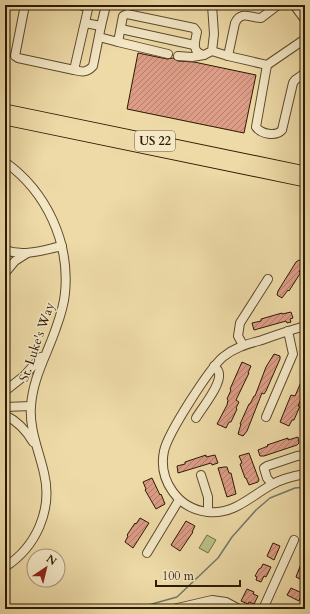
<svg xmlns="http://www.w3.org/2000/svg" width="310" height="614" font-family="Cardo,serif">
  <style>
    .pitch { fill: #b9bf87; stroke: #726c44 }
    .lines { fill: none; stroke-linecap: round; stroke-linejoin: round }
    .stream { stroke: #6f796a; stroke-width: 1.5 }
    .building { fill: url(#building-hatch); stroke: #2c1a02 }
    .minor-casing { stroke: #5c4a2b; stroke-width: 10 }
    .highway-casing { stroke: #2c1a02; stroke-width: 13 }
    .minor { stroke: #f3e7c6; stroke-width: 8 }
    .highway { stroke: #eddaa7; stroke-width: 11 }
    .labels { text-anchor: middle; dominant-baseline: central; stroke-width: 3; stroke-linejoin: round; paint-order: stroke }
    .shield { fill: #f3e7c6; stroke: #68583d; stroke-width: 1 }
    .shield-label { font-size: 12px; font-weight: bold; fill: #2c1a02 }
    .street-label { font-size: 13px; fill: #2c1a02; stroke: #f3e7c6 }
  </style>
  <defs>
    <pattern id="building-hatch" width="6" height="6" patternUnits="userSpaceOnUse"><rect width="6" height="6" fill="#dc9c86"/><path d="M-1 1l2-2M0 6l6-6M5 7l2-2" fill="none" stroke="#b37e6b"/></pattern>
  </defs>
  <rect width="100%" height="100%" fill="#eddaa7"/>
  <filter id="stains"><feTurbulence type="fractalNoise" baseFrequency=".005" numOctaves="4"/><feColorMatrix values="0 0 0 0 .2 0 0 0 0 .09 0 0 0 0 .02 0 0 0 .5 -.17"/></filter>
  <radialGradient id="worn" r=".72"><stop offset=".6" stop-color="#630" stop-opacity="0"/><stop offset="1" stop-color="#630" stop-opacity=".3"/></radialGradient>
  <path class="pitch" d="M207 535 216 540 208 553 199 548Z"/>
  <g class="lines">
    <path class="stream" d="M134 609 177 597 218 558 232 537 256 510 270 498 295 488 305 487"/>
  </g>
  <g class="building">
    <path d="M138 53 167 59 173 58 178 61 194 62 256 75 244 133 127 109Z"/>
    <path d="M299 260 304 263 299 272H301L289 291 288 290 282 298 277 295 278 291 296 262Z"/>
    <path d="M291 312 293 318 290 319 291 322 287 323 286 321 254 330 252 323 261 321V319L282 313V314Z"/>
    <path d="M274 354 280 356V359L266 391 264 394 262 393 247 431 243 436 238 434 241 424H240L249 404H250L254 396H255L266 367Z"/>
    <path d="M242 362 251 366 248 373H249L236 400 239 402 236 408 237 409 231 422H229L226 428 217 424 227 405 228 400 227 399 231 390 230 389Z"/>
    <path d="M305 373V393L304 392 298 406H300L294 420H292L289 426 280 422 291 395 295 396Z"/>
    <path d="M298 437 299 443 297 445 264 456H260L258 450 268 446 267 445 288 438V440Z"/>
    <path d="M249 453 259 480 258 482 249 485 246 478H245L240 464 242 463 239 456Z"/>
    <path d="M206 455V457L215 455 218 463 212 465 211 463 178 473 177 466 185 464V462Z"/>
    <path d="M224 467H227L229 473H231L236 494 227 497 218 468Z"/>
    <path d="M152 478 160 495 161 494 165 504 156 509 145 490 146 489 143 482Z"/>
    <path d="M140 518 149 523 133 548 125 542 128 536 127 535 135 523 136 524Z"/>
    <path d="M186 521 195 526 192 532H193L180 551 171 545Z"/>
    <path d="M273 543 280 546 274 560 267 556Z"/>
    <path d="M263 564 271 567 266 577 264 576 261 582 256 580 257 577 255 576 259 569 261 568Z"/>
    <path d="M301 564 305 566V573L302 580 296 577Z"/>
    <path d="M291 588 302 593 299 601 287 595Z"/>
    <path d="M247 589 254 592 253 594 258 596 254 604 249 602 248 604 241 601Z"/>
  </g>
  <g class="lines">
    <g class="minor-casing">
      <g id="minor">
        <path d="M25 5 15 56 18 58 74 70 88 9 87 7 79 5"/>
        <path d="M294 5 305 20"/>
        <path d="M85 23 101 26 106 5"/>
        <path d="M121 29 194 45"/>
        <path d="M99 37 118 42 123 16 127 14 194 28 197 32C195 42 191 52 204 55L212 51 214 34 212 5"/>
        <path d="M118 42 168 54"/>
        <path d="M212 51 228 56 235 23C241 10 250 18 261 18L278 5"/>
        <path d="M178 56 192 57 204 55"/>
        <path d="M228 56 267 65 305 39"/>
        <path d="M267 65 256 127C261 134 276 137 282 130L293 83 295 80 305 73"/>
        <path d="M74 70C82 72 87 73 93 66L101 26"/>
        <path d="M5 162C47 192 70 243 65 293 64 305 60 317 56 328 47 355 33 377 31 406 29 429 39 451 44 473 53 510 36 547 5 567"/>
        <path d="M5 250C24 257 43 250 62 246"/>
        <path d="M5 273 15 261 26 254"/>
        <path d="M305 326C291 330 276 335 262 340 248 344 235 347 223 357 209 369 168 433 164 451 158 480 178 509 208 512 233 515 250 497 271 485 281 479 293 476 305 474"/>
        <path d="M243 345 238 336 240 323 268 279"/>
        <path d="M5 391 24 376 41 357"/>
        <path d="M5 407 31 406"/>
        <path d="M5 415C17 421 26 430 33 442"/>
        <path d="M266 417 293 354 288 331"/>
        <path d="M196 418C202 408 221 385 219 374 219 370 216 368 214 366"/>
        <path d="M201 475 208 497V512"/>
        <path d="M272 484 267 478 264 468 267 466 297 456 305 455"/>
        <path d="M147 553 179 500"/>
        <path d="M173 609 212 600 226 602 239 609"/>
        <path d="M263 609 294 540"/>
      </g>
    </g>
    <g class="highway-casing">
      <g id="highway">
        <path d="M5 110 305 172"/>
        <path d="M5 119 305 181"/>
      </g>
    </g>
    <use href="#minor" class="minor"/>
    <use href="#highway" class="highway"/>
  </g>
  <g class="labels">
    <rect class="shield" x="135" y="131" width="40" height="20" rx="3"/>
    <g class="shield-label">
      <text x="155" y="141">US 22</text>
    </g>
    <g class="street-label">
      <text transform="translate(37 342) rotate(-71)">St. Luke's Way</text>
    </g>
  </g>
  <rect width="310" height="614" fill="none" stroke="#eddaa7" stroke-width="20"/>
  <rect x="6" y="6" width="298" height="602" fill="none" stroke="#2c1a02" stroke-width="2"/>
  <rect x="10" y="10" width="290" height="594" fill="none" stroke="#2c1a02"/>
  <g transform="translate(46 568) rotate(35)"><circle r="19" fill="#f3e7c6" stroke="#a39578"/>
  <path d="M0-3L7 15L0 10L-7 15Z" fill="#8f2418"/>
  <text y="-6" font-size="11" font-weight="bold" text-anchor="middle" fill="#2c1a02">N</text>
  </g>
  <path d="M156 580v6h84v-6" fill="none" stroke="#2c1a02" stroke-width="2"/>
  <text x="162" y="580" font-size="12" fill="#2c1a02" stroke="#f3e7c6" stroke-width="3" paint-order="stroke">100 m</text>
  <rect width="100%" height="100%" filter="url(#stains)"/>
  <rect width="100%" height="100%" fill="url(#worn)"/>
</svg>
